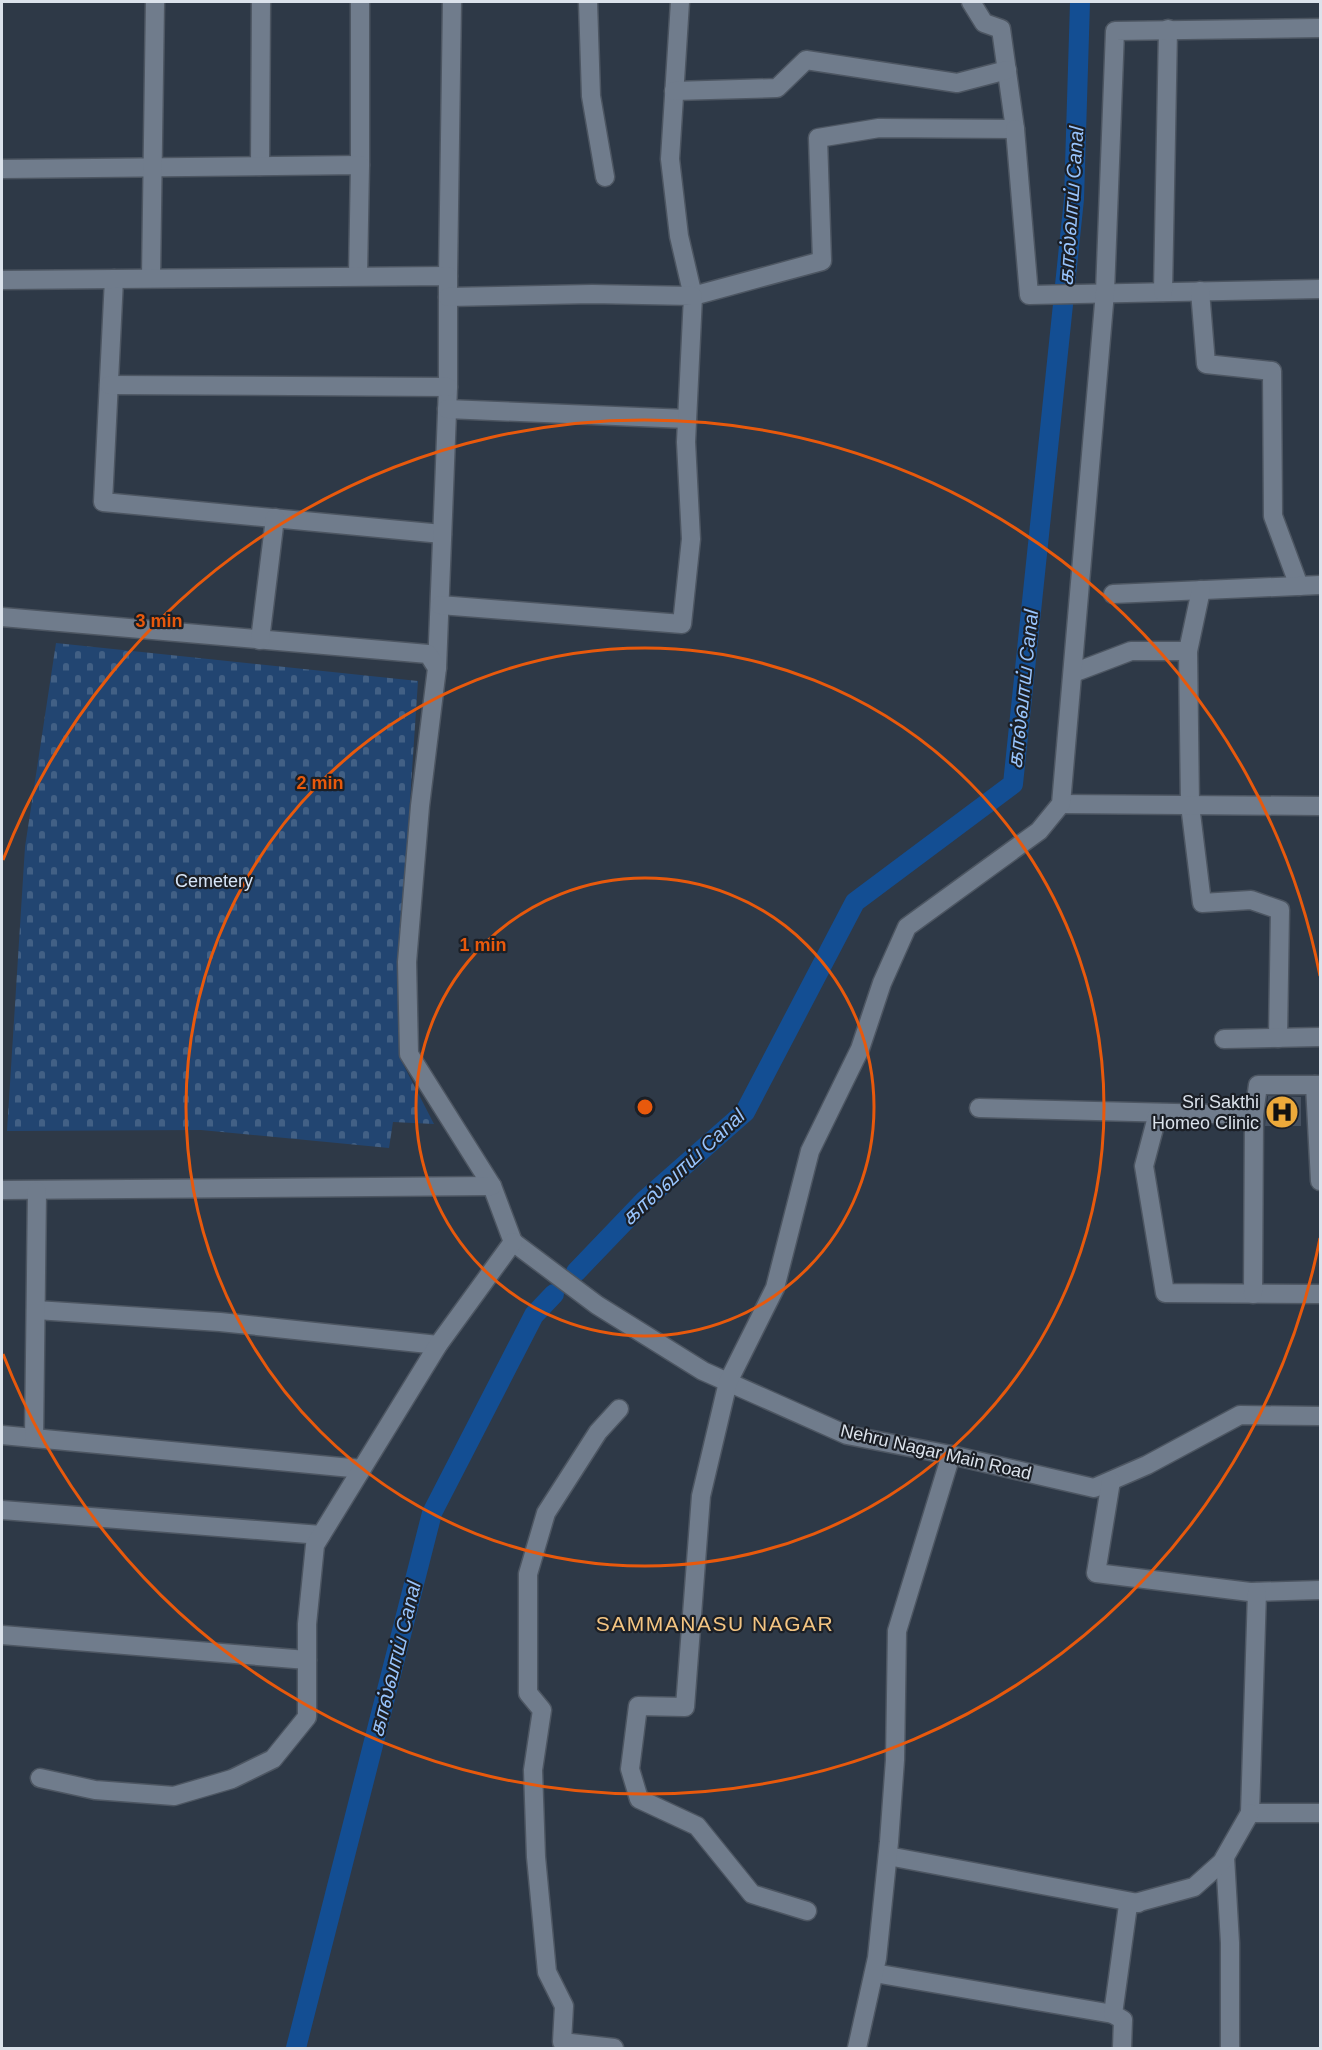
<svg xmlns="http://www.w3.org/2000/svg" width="1322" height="2050" font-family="Arial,'Noto Sans Tamil',sans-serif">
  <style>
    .cemetery { fill: url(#cemetery-stones) }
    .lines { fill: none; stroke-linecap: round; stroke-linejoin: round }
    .canal { stroke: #134e93; stroke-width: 20 }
    .building { fill: #45505f }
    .minor-casing { stroke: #4d5662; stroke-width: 21 }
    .minor { stroke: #707c8c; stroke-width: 18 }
    .ring { fill: none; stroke: #e8590c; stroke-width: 3 }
    .labels { text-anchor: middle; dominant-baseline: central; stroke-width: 4.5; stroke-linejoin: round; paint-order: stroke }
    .park-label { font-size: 18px; fill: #d6e5f8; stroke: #1b1f26 }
    .poi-label { font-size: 18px; fill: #dbe2eb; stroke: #1b1f26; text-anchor: end }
    .street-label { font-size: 18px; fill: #dbe2eb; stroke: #1b1f26 }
    .water-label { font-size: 20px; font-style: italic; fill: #98c4fd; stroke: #1b1f26 }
    .quarter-label { font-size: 21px; letter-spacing: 1.5px; fill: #f4c582; stroke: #1b1f26 }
    .centre { fill: #e8590c; stroke: #1b1f26; stroke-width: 3 }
    .ring-label { font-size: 18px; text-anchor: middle; font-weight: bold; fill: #e8590c; stroke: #1b1f26; stroke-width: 4.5; stroke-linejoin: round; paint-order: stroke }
  </style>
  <defs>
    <pattern id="cemetery-stones" width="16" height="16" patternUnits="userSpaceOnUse" patternTransform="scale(1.5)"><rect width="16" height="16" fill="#224571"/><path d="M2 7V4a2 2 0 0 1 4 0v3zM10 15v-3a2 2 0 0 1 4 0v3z" fill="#426085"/></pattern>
  </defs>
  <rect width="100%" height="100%" fill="#2e3947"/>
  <path class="cemetery" d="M56 643 418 681 398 981 402 1062 434 1124 393 1122 389 1148 201 1130 7 1131 25 847Z"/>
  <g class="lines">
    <g class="canal">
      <path d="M576 1272 645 1200 745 1112 855 902 1013 784 1074 199 1080 2"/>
      <path d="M296 2048 432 1513 534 1315 554 1294"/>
    </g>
  </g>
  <path class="building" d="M1268 1096 1301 1097V1126H1265Z"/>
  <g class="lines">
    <g class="minor-casing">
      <g id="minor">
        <path d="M360 2V165"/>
        <path d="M588 2 591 96 605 177"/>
        <path d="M680 2 670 159 679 236 693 296 822 261 818 138 879 128 1015 129 1001 29 984 23 971 2"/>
        <path d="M674 91 777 88 806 60 957 83 1007 70"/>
        <path d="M1015 129 1029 295 1320 289"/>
        <path d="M260 166 261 2"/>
        <path d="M2 169 360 165 358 276"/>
        <path d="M448 276 452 2"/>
        <path d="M151 278 155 2"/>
        <path d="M114 279 103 502 442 534"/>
        <path d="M2 280 448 276V387L437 668"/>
        <path d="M1200 291 1206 364 1272 371 1273 516 1299 586"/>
        <path d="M1163 292 1168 29"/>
        <path d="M109 385 448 387"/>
        <path d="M447 409 687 419"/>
        <path d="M1113 594 1320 585"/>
        <path d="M440 605 682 624 691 539 686 442 693 296 592 294 448 297"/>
        <path d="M2 617 428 654 437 668 420 806 407 962 409 1054 492 1186 513 1242"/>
        <path d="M260 640 275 518"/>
        <path d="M1188 651 1190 805 1202 903 1251 900 1280 910 1278 1038"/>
        <path d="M1073 673 1131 651H1188L1201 590"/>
        <path d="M1061 804 1320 806"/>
        <path d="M1224 1039 1320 1037"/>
        <path d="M1315 1085 1320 1181"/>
        <path d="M979 1108 1254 1115 1258 1085H1320"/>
        <path d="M1158 1113 1144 1166 1165 1293 1320 1294"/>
        <path d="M2 1190 492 1186"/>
        <path d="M513 1242 597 1305 703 1371 847 1435 951 1455 1094 1488 1147 1465 1240 1415 1320 1416"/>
        <path d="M1253 1294 1254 1115"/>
        <path d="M36 1310 220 1322 438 1345"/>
        <path d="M2 1435 362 1469"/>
        <path d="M34 1438 37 1191"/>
        <path d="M1111 1481 1096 1573 1250 1592 1320 1590"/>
        <path d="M2 1510 321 1535"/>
        <path d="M1257 1592 1250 1813H1320"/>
        <path d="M2 1635 307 1660"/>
        <path d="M40 1778 95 1790 174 1796 232 1779 273 1759 307 1717V1624L315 1545 438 1345 513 1242"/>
        <path d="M888 1856 1138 1903"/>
        <path d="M1225 1857 1230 1943V2048"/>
        <path d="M807 1911 752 1894 697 1826 639 1799 630 1769 638 1706 685 1707 701 1496 728 1382 775 1288 810 1151 860 1049 882 983 907 927 1039 831 1061 804 1105 292 1115 31 1320 28"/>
        <path d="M874 1973 1113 2014"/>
        <path d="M614 2048 562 2042 564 2006 547 1972 536 1857 533 1770 542 1710 528 1693V1574L546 1513 598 1432 619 1409"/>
        <path d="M857 2048 877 1958 889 1842 895 1760 897 1631 951 1455"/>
        <path d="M1122 2048 1123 2020 1113 2014 1128 1905 1194 1887 1222 1862 1250 1813"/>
      </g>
    </g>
    <use href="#minor" class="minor"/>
  </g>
  <g class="ring">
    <circle cx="645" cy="1107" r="229"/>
    <circle cx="645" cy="1107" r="459"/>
    <path d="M1320 1238A688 688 0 0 1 3 1354M3 860A688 688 0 0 1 1320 976"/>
  </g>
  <defs>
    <g id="hospital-disc" transform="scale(1.725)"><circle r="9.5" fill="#eca93a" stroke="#1b1f26"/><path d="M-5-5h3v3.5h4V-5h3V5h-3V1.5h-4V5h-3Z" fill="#111"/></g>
  </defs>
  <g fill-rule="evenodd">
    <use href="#hospital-disc" x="1282" y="1112"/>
  </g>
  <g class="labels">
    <g class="park-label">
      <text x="214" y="881">Cemetery</text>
    </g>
    <g class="poi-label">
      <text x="1259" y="1102">Sri Sakthi<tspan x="1259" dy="21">Homeo Clinic</tspan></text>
    </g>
    <g class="street-label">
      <text transform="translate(936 1452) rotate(13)">Nehru Nagar Main Road</text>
    </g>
    <g class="water-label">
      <text transform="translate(1071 206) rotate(-86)">கால்வாய் Canal</text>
      <text transform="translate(1023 689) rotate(-84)">கால்வாய் Canal</text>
      <text transform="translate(683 1167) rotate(-43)">கால்வாய் Canal</text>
      <text transform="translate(395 1659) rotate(-76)">கால்வாய் Canal</text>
    </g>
    <g class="quarter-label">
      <text x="715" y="1623">SAMMANASU NAGAR</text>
    </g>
  </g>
  <circle cx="645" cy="1107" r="9" class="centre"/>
  <g class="ring-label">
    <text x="159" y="627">3 min</text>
    <text x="320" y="789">2 min</text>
    <text x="483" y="951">1 min</text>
  </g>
  <rect width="1322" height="2050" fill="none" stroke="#dbe2eb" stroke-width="6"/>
</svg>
